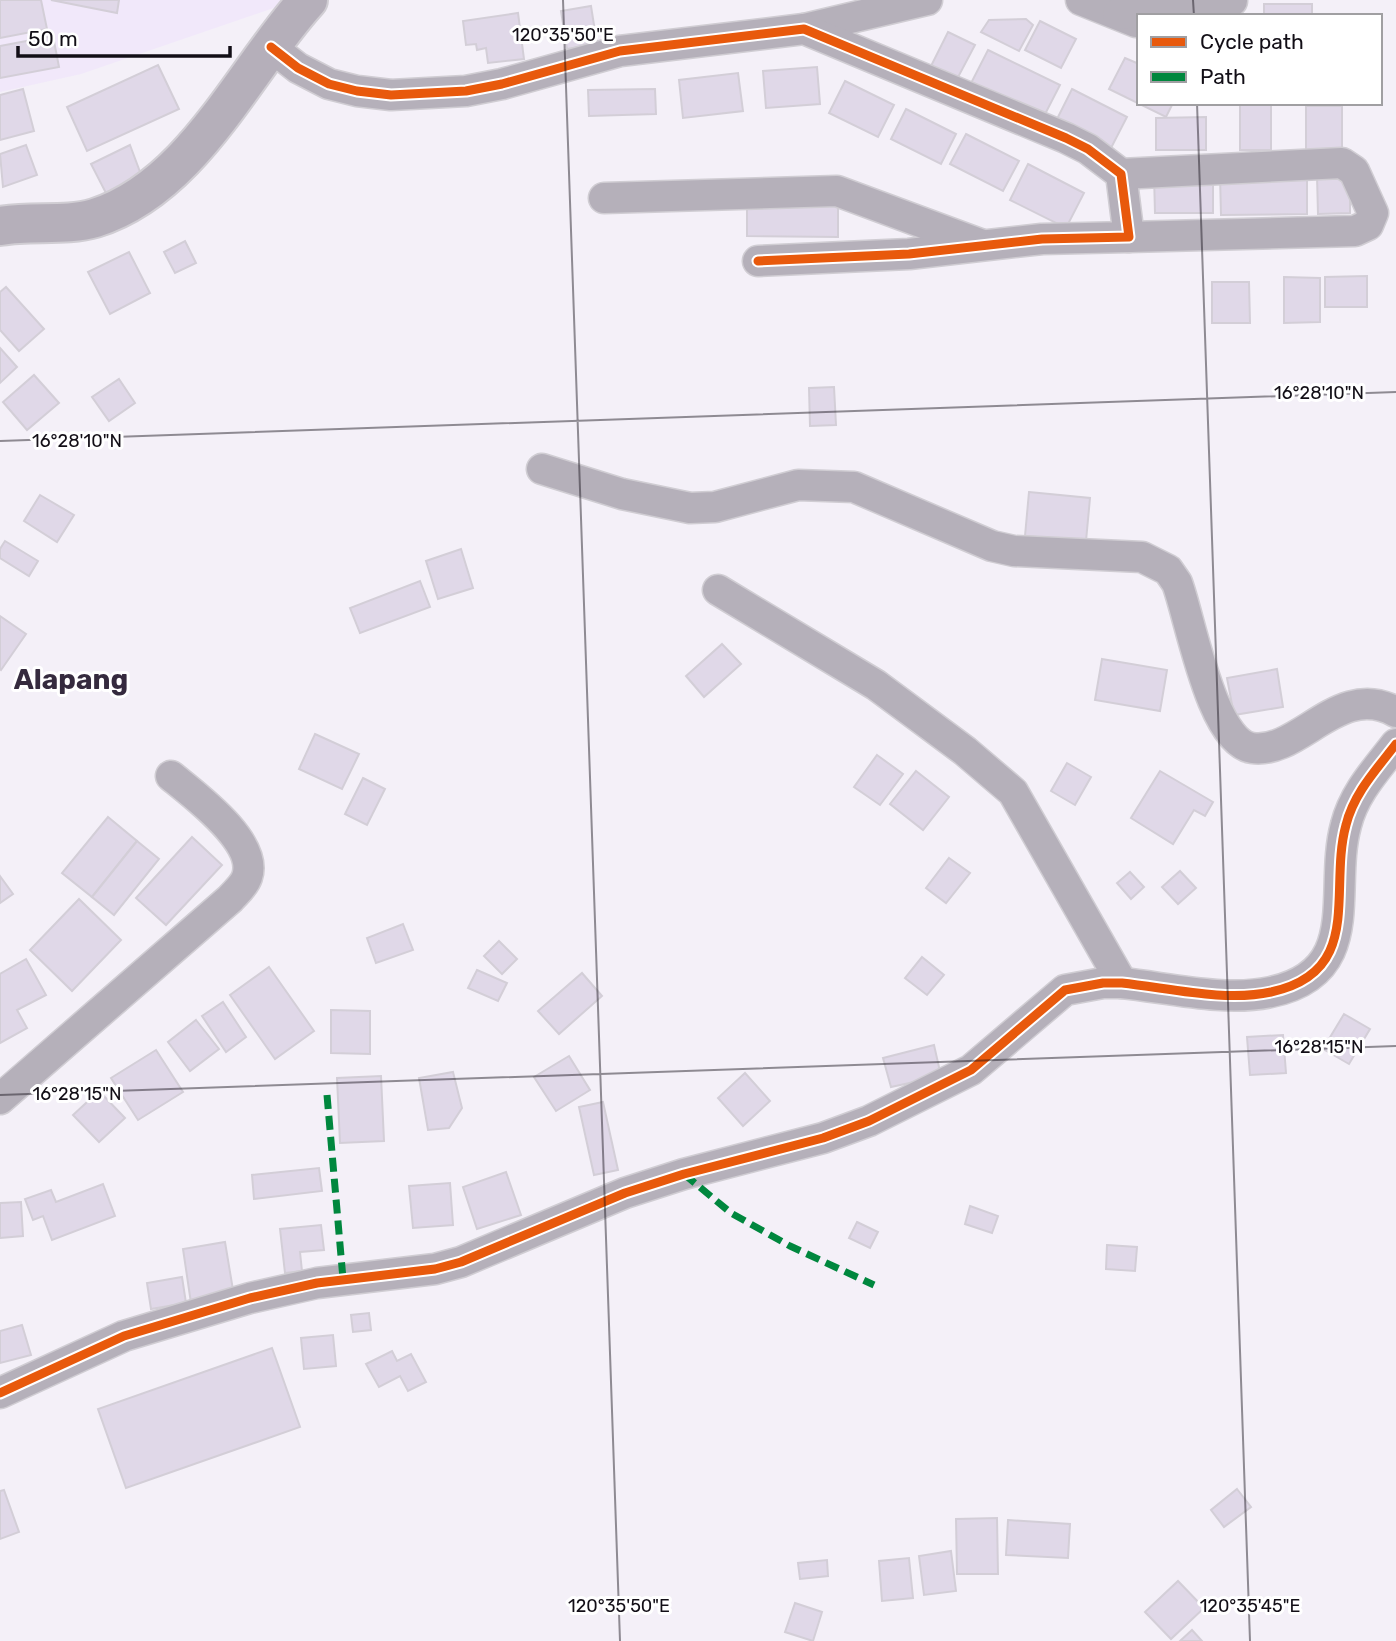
<svg xmlns="http://www.w3.org/2000/svg" width="1396" height="1641" font-family="Rubik,sans-serif">
  <style>
    .built { fill: #f1e8fa }
    .building { fill: #e0d8e8; stroke: #d3ced7; stroke-width: 2 }
    .lines { fill: none; stroke-linecap: round; stroke-linejoin: round }
    .street-casing { stroke: #d0cdd3; stroke-width: 33 }
    .secondary-casing { stroke: #d0cdd3; stroke-width: 42 }
    .street { stroke: #b5b0ba; stroke-width: 30 }
    .secondary { stroke: #b5afba; stroke-width: 38 }
    .quiet { stroke: #00873e; stroke-width: 7; stroke-dasharray: 14 7; stroke-linecap: butt }
    .cycleway-casing { stroke: #fff; stroke-width: 13 }
    .cycleway { stroke: #e8590c; stroke-width: 9 }
    .ticks { fill: none; stroke: #120e16; stroke-width: 2; stroke-opacity: 0.45 }
    .labels { text-anchor: middle; dominant-baseline: central; stroke-width: 6; stroke-linejoin: round; paint-order: stroke }
    .district-label { font-size: 28px; font-weight: bold; fill: #352a3e; stroke: #fff }
    .ticks-label { font-size: 18px; text-anchor: middle; fill: #120e16; stroke: #fff; stroke-width: 6; stroke-linejoin: round; paint-order: stroke }
  </style>
  <rect width="100%" height="100%" fill="#f4f0f8"/>
  <path class="built" d="M0 0H297L81 74 0 92Z"/>
  <g class="building">
    <path d="M0 0H41L47 29 0 38Z"/>
    <path d="M51 0H119L117 13Z"/>
    <rect x="1264" y="4" width="48" height="12"/>
    <path d="M591 6 597 44 567 49 561 11Z"/>
    <path d="M518 13 524 59 488 63 486 48 477 50 476 44 466 45 463 21Z"/>
    <path d="M1026 19 1033 25 1019 51 981 32 989 20Z"/>
    <path d="M1040 21 1076 39 1061 68 1025 50Z"/>
    <path d="M948 32 975 45 956 81 930 68Z"/>
    <path d="M53 36 59 67 0 78V46Z"/>
    <path d="M988 50 1060 85 1042 120 965 95Z"/>
    <path d="M1125 58 1139 64V103H1173L1166 117 1109 89Z"/>
    <path d="M158 65 179 109 87 151 67 107Z"/>
    <path d="M817 67 820 104 766 108 763 71Z"/>
    <path d="M738 73 743 111 683 118 679 80Z"/>
    <path d="M845 81 894 105 878 137 829 113Z"/>
    <path d="M23 89 34 131 0 140V95Z"/>
    <path d="M655 89 656 114 589 116 588 90Z"/>
    <path d="M1072 89 1127 117 1110 150 1055 123Z"/>
    <rect x="1240" y="105" width="31" height="45"/>
    <rect x="1306" y="106" width="36" height="49"/>
    <path d="M906 109 956 134 941 164 891 139Z"/>
    <path d="M1206 117V150H1156V118Z"/>
    <path d="M966 134 1019 161 1003 191 950 164Z"/>
    <path d="M26 145 37 175 3 187 0 154Z"/>
    <path d="M130 145 143 180 107 195 91 164Z"/>
    <path d="M1028 164 1084 193 1066 228 1010 200Z"/>
    <path d="M1154 175H1213V213H1155Z"/>
    <path d="M1220 175H1307V214L1221 215Z"/>
    <path d="M1350 175V213L1318 214 1317 176Z"/>
    <path d="M747 200 838 201V237L747 236Z"/>
    <path d="M185 241 196 263 175 273 164 252Z"/>
    <path d="M129 252 150 293 110 314 88 272Z"/>
    <path d="M1367 276V307H1325V277Z"/>
    <path d="M1284 277 1320 278V322L1284 323Z"/>
    <path d="M1212 282H1249L1250 323H1212Z"/>
    <path d="M6 287 44 329 19 351 0 330V292Z"/>
    <path d="M0 348 17 367 0 383Z"/>
    <path d="M34 375 59 403 27 430 3 402Z"/>
    <path d="M119 379 135 403 109 421 92 397Z"/>
    <path d="M834 387 836 425 810 426 809 388Z"/>
    <path d="M1029 492 1090 498 1086 541 1025 536Z"/>
    <path d="M40 495 74 515 57 542 24 521Z"/>
    <path d="M5 541 38 561 29 576 0 558V549Z"/>
    <path d="M461 549 473 588 438 599 426 561Z"/>
    <path d="M420 581 430 607 360 633 350 608Z"/>
    <path d="M0 616 26 634 1 670 0 669Z"/>
    <path d="M722 644 741 664 704 697 686 676Z"/>
    <path d="M1102 659 1167 670 1160 711 1095 700Z"/>
    <path d="M1277 669 1283 707 1234 715 1227 678Z"/>
    <path d="M315 734 359 754 342 789 299 769Z"/>
    <path d="M877 755 903 774 880 805 854 787Z"/>
    <path d="M1067 763 1091 777 1075 805 1051 791Z"/>
    <path d="M916 771 949 797 923 830 890 804Z"/>
    <path d="M1160 771 1213 802 1205 816 1194 810 1173 844 1131 818Z"/>
    <path d="M363 778 385 789 367 825 345 814Z"/>
    <path d="M108 817 137 841 92 897 62 873Z"/>
    <path d="M192 837 222 865 166 925 136 898Z"/>
    <path d="M137 841 159 859 114 915 92 897Z"/>
    <path d="M949 858 970 873 946 903 926 888Z"/>
    <path d="M1180 871 1196 888 1178 904 1162 887Z"/>
    <path d="M1130 872 1144 887 1131 899 1117 883Z"/>
    <path d="M0 876 13 894 0 903Z"/>
    <path d="M79 899 121 940 72 991 30 950Z"/>
    <path d="M403 924 413 950 376 963 367 938Z"/>
    <path d="M499 941 517 959 502 974 484 956Z"/>
    <path d="M922 957 944 975 927 995 905 978Z"/>
    <path d="M26 959 46 995 17 1010 27 1028 0 1043V974Z"/>
    <path d="M269 967 314 1031 275 1059 230 995Z"/>
    <path d="M477 970 507 983 498 1001 468 988Z"/>
    <path d="M582 973 602 996 559 1034 538 1011Z"/>
    <path d="M223 1002 246 1037 226 1052 202 1016Z"/>
    <path d="M331 1010 370 1011V1054L331 1053Z"/>
    <path d="M1344 1014 1370 1029 1349 1064 1323 1049Z"/>
    <path d="M196 1020 219 1049 190 1071 168 1042Z"/>
    <path d="M1283 1035 1286 1073 1250 1075 1247 1037Z"/>
    <path d="M934 1045 941 1076 891 1087 883 1058Z"/>
    <path d="M156 1050 183 1092 138 1120 111 1078Z"/>
    <path d="M569 1056 590 1090 556 1111 534 1077Z"/>
    <path d="M453 1072 462 1108 449 1128 428 1130 419 1078Z"/>
    <path d="M745 1073 770 1101 743 1126 718 1098Z"/>
    <path d="M381 1076 384 1141 340 1143 337 1078Z"/>
    <path d="M99 1091 125 1118 99 1142 73 1115Z"/>
    <path d="M603 1102 618 1170 594 1175 579 1107Z"/>
    <path d="M319 1168 322 1191 254 1199 252 1175Z"/>
    <path d="M506 1172 521 1215 477 1229 463 1187Z"/>
    <path d="M450 1183 453 1225 413 1228 409 1186Z"/>
    <path d="M103 1184 115 1216 52 1240 43 1216 33 1220 25 1199 51 1190 56 1202Z"/>
    <path d="M21 1202 23 1236 0 1238V1203Z"/>
    <path d="M970 1206 998 1216 992 1233 965 1224Z"/>
    <path d="M857 1222 878 1232 870 1248 849 1238Z"/>
    <path d="M321 1225 324 1250 300 1252 302 1271 285 1273 280 1229Z"/>
    <path d="M225 1242 234 1296 191 1303 183 1249Z"/>
    <path d="M1107 1245 1137 1247 1135 1271 1106 1269Z"/>
    <path d="M182 1277 186 1303 151 1309 147 1283Z"/>
    <path d="M369 1313 371 1330 353 1332 351 1315Z"/>
    <path d="M22 1325 31 1355 0 1363V1331Z"/>
    <path d="M333 1335 336 1366 304 1369 301 1338Z"/>
    <path d="M272 1348 300 1427 126 1488 98 1409Z"/>
    <path d="M392 1351 397 1361 411 1354 426 1382 408 1391 400 1376 379 1387 366 1364Z"/>
    <path d="M1237 1489 1251 1507 1224 1527 1211 1510Z"/>
    <path d="M4 1490 19 1532 0 1539V1491Z"/>
    <path d="M997 1518 998 1574H957L956 1519Z"/>
    <path d="M1008 1520 1070 1524 1068 1558 1006 1555Z"/>
    <path d="M951 1551 956 1591 924 1595 919 1556Z"/>
    <path d="M909 1558 913 1598 882 1601 879 1561Z"/>
    <path d="M827 1560 828 1576 800 1579 798 1563Z"/>
    <path d="M1178 1581 1204 1608 1171 1639 1145 1612Z"/>
    <path d="M795 1603 822 1612 813 1641 785 1632Z"/>
    <path d="M1192 1630 1202 1641H1180Z"/>
  </g>
  <g class="lines">
    <g class="street-casing">
      <g id="street">
        <path d="M1081 0 1136 22"/>
        <path d="M1118 14 1232 1"/>
        <path d="M804 29 927 0"/>
        <path d="M271 47 298 68 329 84 357 91 391 95 466 91 502 84 620 51 804 29 1066 138 1088 149 1121 174 1129 237 1042 239 909 254 758 261"/>
        <path d="M1121 174 1342 163 1354 171 1373 213 1368 225 1355 231 1129 237"/>
        <path d="M604 198 837 191 980 244"/>
        <path d="M542 469 622 494 690 508 715 507 798 485 854 487 992 546 1014 551 1142 557 1168 570 1177 583C1190 617 1211 742 1252 748 1300 755 1339 680 1396 712"/>
        <path d="M718 590 876 685 965 751 1013 792 1122 983"/>
        <path d="M0 1099 230 899C236 892 244 886 247 877 259 842 194 795 171 776"/>
        <path d="M0 1393 124 1336 250 1298 317 1283 435 1269 461 1262 625 1193 684 1174 823 1138 869 1121 971 1070 1065 990 1103 983H1122C1169 988 1225 1002 1271 992 1365 972 1328 890 1346 825 1354 793 1376 770 1396 744"/>
      </g>
    </g>
    <g class="secondary-casing">
      <path id="secondary" d="M0 226C31 220 65 227 95 218 193 187 244 70 308 0"/>
    </g>
    <use href="#street" class="street"/>
    <use href="#secondary" class="secondary"/>
    <g class="quiet">
      <path d="M327 1095 343 1279"/>
      <path d="M684 1174 731 1213 790 1246 874 1285"/>
    </g>
    <g class="cycleway-casing">
      <g id="cycleway">
        <path d="M271 47 298 68 329 84 357 91 391 95 466 91 502 84 620 51 804 29 1066 138 1088 149 1121 174 1129 237 1042 239 909 254 758 261"/>
        <path d="M0 1393 124 1336 250 1298 317 1283 435 1269 461 1262 625 1193 684 1174 823 1138 869 1121 971 1070 1065 990 1103 983H1122C1169 988 1225 1002 1271 992 1365 972 1328 890 1346 825 1354 793 1376 770 1396 744"/>
      </g>
    </g>
    <use href="#cycleway" class="cycleway"/>
  </g>
  <path class="ticks" d="M563 0 620 1641M1193 0 1194 16M1197 103 1250 1641M0 441 1396 392M0 1095 1396 1046"/>
  <g class="labels">
    <g class="district-label">
      <text x="71" y="679">Alapang</text>
    </g>
  </g>
  <g class="ticks-label">
    <text x="563" y="41">120°35'50"E</text>
    <text x="1319" y="399">16°28'10"N</text>
    <text x="77" y="447">16°28'10"N</text>
    <text x="1319" y="1053">16°28'15"N</text>
    <text x="77" y="1100">16°28'15"N</text>
    <text x="619" y="1612">120°35'50"E</text>
    <text x="1250" y="1612">120°35'45"E</text>
  </g>
  <rect x="1137" y="14" width="245" height="91" fill="#ffffff" stroke="#a09fa2" stroke-width="2"/>
  <rect x="1151" y="37" width="35" height="10" fill="#e8590c" stroke="#a09fa2" stroke-width="2"/>
  <text x="1200" y="49" font-size="21" fill="#120e16">Cycle path</text>
  <rect x="1151" y="72" width="35" height="10" fill="#00873e" stroke="#a09fa2" stroke-width="2"/>
  <text x="1200" y="84" font-size="21" fill="#120e16">Path</text>
  <path d="M18 46v10h212v-10" fill="none" stroke="#120e16" stroke-width="3.5"/>
  <text x="28" y="46" font-size="21" fill="#120e16" stroke="#ffffff" stroke-width="5" paint-order="stroke">50 m</text>
</svg>
